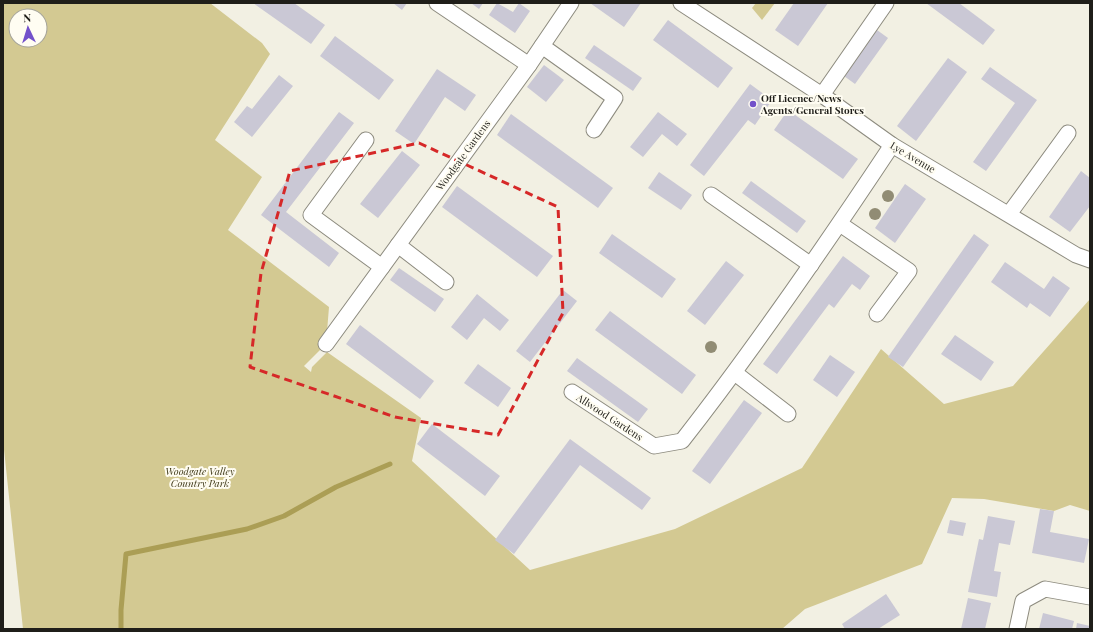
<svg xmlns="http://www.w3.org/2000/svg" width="1093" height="632" font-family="'Playfair Display',serif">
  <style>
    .green { fill: #d3c992; fill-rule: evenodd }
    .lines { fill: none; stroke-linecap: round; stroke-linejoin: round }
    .stream { stroke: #ab9e55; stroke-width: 5 }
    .building { fill: #cac8d5 }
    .street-casing { stroke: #8d8b7f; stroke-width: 17 }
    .street { stroke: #fff; stroke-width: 15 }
    .tree { fill: #918c74 }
    .marked { fill: none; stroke: #d62828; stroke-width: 3; stroke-dasharray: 8 5; stroke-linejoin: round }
    .poi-dot { fill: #7351ca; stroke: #fffdf2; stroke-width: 1.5 }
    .labels { text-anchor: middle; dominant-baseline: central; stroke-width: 4; stroke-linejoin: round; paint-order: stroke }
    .poi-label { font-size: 10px; font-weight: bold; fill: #1f1e19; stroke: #fffdf2; text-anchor: start }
    .street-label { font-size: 10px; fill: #1f1e19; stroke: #fffdf2 }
    .park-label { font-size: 10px; font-style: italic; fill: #413b1a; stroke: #fffdf2 }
  </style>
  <rect width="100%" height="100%" fill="#f2f0e3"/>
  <g class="green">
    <path d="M3 3H210L262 43 270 54 215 140 262 177 228 230 329 307 326 344 304 366 311 372 312 367 327 352 421 418 412 461 530 570 675 529 802 468 881 349 944 404 1013 386 1090 299V511L1070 505 1054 511 984 499 952 498 922 564 805 609 782 629H23L3 440ZM16 16H40V40H16Z"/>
    <path d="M756 3H775L762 20 752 8Z"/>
  </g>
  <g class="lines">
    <path class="stream" d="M121 629V610L126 554 247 529 284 516 336 487 390 464"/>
  </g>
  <g class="building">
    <path d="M253 3H294L325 25 311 44Z"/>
    <path d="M393 3H407L402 10Z"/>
    <path d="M471 3H483L479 9Z"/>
    <path d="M497 3 513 12 519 3 530 11 515 33 489 15Z"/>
    <path d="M590 3 621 4 641 3 624 27Z"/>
    <path d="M794 3H828L798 46 775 30Z"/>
    <path d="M926 3H959L995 30 983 45Z"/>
    <path d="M668 20 733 68 718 88 653 40Z"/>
    <path d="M877 30 888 38 855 84 844 76Z"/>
    <path d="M335 36 394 80 379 100 320 56Z"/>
    <path d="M594 45 642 78 633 91 585 58Z"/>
    <path d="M948 58 967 72 916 141 897 126Z"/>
    <path d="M544 65 564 80 546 102 527 87Z"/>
    <path d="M990 67 1037 100 986 171 973 162 1015 103 981 79Z"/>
    <path d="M437 69 476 95 465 111 445 97 414 144 395 131Z"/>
    <path d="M279 75 293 86 252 137 234 122 247 106 252 109Z"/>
    <path d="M750 84 772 100 755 125 748 120 704 176 690 165Z"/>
    <path d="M788 110 858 159 843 179 774 130Z"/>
    <path d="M339 112 354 123 286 212 339 253 329 267 261 215Z"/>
    <path d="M658 112 687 134 677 146 662 134 643 157 630 147Z"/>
    <path d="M511 114 613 188 598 208 497 135Z"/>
    <path d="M402 151 420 165 378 218 360 204Z"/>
    <path d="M1081 171 1090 178V206L1070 232 1049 217Z"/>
    <path d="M659 172 692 195 681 210 648 188Z"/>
    <path d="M751 181 806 221 797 233 742 193Z"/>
    <path d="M905 184 926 199 895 243 875 228Z"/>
    <path d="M457 186 553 256 537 277 442 207Z"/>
    <path d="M612 234 676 279 662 298 599 253Z"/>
    <path d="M974 234 989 245 903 367 888 357Z"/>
    <path d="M843 256 870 276 860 290 852 284 834 308 829 304 777 374 763 364Z"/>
    <path d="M726 261 744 275 705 325 687 311Z"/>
    <path d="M1005 262 1044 289 1053 276 1070 288 1050 317 1030 303 1027 308 991 282Z"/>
    <path d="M399 268 444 299 435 312 390 280Z"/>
    <path d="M563 290 577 301 530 362 516 351Z"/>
    <path d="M477 294 509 320 500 331 484 318 467 340 451 327Z"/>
    <path d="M610 311 696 375 682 394 595 330Z"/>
    <path d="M360 325 434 381 420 399 346 344Z"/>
    <path d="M955 335 994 362 981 381 941 354Z"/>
    <path d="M830 355 855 372 837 397 813 380Z"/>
    <path d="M577 358 648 409 638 422 567 371Z"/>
    <path d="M478 364 511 388 498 407 464 383Z"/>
    <path d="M744 400 762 413 710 484 692 471Z"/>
    <path d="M432 424 500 476 485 496 417 444Z"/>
    <path d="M570 439 651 498 642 510 580 465 514 554 495 540Z"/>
    <path d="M1040 509 1054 511 1050 532 1089 539 1084 563 1032 553Z"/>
    <path d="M988 516 1015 521 1010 545 999 543 994 571 1001 572 997 597 968 592 979 539 983 540Z"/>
    <path d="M950 520 966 523 963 536 947 533Z"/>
    <path d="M886 594 900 615 878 629H845L842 624Z"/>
    <path d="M968 598 991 603 985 629H961Z"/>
    <path d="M1043 613 1074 621 1072 629H1039Z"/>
    <path d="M1077 623 1090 626V629H1076Z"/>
  </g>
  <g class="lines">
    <g class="street-casing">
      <g id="street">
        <path d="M437 3 529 65"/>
        <path d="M681 3 822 95 892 145 1076 255 1090 260"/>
        <path d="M542 46 615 98 594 130"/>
        <path d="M822 95 886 3"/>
        <path d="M366 140 311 215 382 267"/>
        <path d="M711 195 811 265"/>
        <path d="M1009 214 1068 133"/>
        <path d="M840 224 909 271 877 314"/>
        <path d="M398 245 446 282"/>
        <path d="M326 344 529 65 571 3"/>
        <path d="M735 373 788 414"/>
        <path d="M572 392 654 446 682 441C757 345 825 246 892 145"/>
        <path d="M1017 629 1023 601 1045 589 1090 597"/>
      </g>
    </g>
    <use href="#street" class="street"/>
  </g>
  <g class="tree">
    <circle cx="888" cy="196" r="6"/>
    <circle cx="875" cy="214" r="6"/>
    <circle cx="711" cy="347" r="6"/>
  </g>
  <path class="marked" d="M419 143 558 207 563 313 498 435 395 417 250 367 261 273 290 171Z"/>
  <circle class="poi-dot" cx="753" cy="104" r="4"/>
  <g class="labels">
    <g class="poi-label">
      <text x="761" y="98">Off Licence/News<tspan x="761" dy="12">Agents/General Stores</tspan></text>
    </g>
    <g class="street-label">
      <text transform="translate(463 155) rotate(-54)">Woodgate Gardens</text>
      <text transform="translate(913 157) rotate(31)">Lye Avenue</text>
      <text transform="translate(610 417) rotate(33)">Allwood Gardens</text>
    </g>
    <g class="park-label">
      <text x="200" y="471">Woodgate Valley<tspan x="200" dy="12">Country Park</tspan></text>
    </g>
  </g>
  <rect width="1093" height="632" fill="none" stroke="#1f1e19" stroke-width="8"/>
  <g transform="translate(28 28) rotate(356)"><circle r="19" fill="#fffdf2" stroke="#a5a49b"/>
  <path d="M0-3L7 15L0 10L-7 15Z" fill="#7351ca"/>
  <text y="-6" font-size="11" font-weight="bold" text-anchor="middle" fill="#1f1e19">N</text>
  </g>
</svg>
